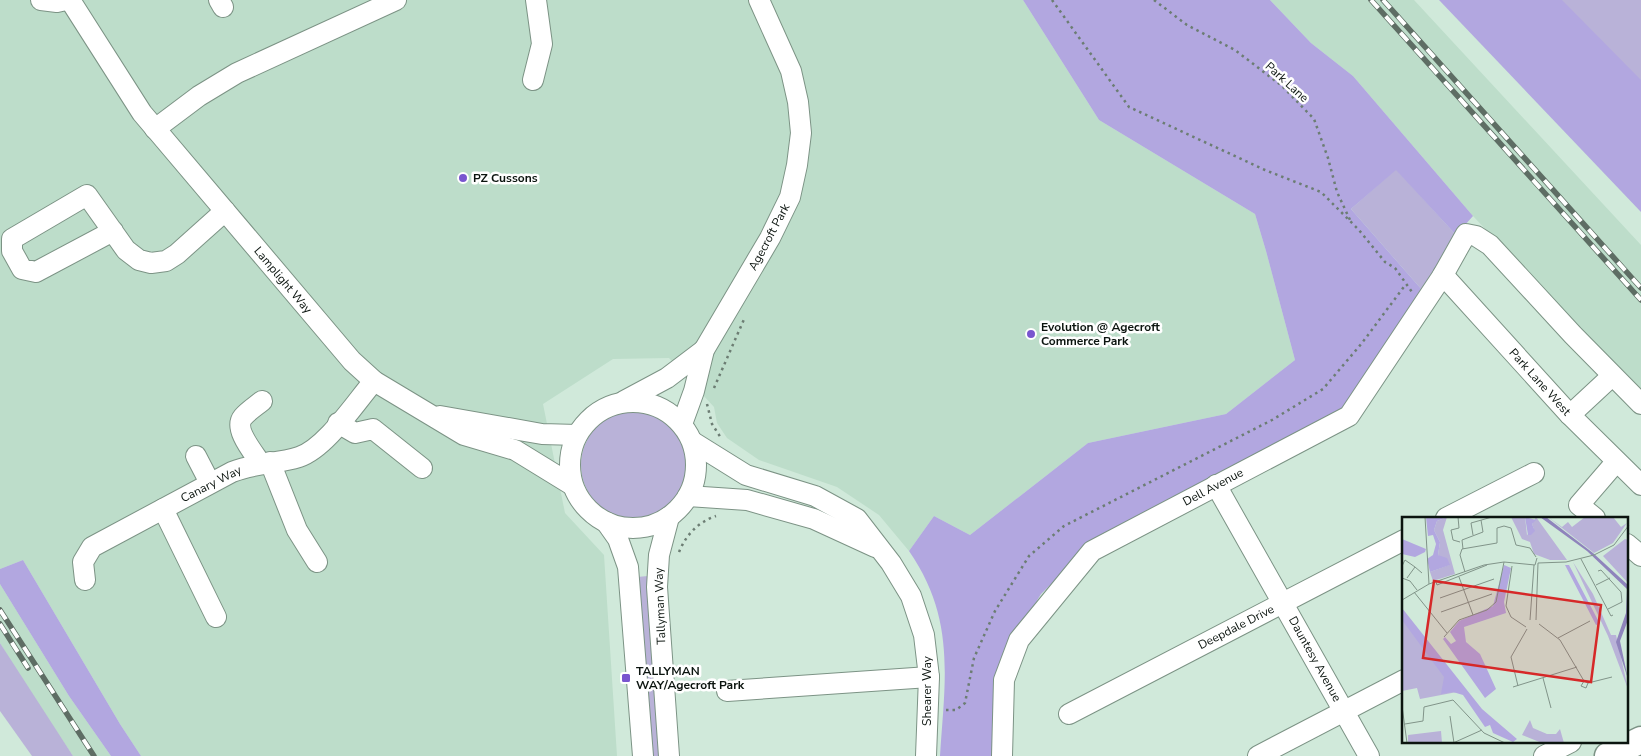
<svg xmlns="http://www.w3.org/2000/svg" width="1641" height="756" font-family="'Nunito Sans',sans-serif">
  <style>
    .built { fill: #bdddca }
    .green { fill: #b9b2d8 }
    .forest { fill: #b2a7e0 }
    .lines { fill: none; stroke-linecap: round; stroke-linejoin: round }
    .minor-casing { stroke: #7c9385; stroke-width: 22 }
    .major-casing { stroke: #7c9385; stroke-width: 29 }
    .path { stroke: #6c7d73; stroke-width: 2.5; stroke-dasharray: 2.5 4; stroke-linecap: butt }
    .minor { stroke: #fff; stroke-width: 20 }
    .major { stroke: #fff; stroke-width: 26 }
    .rail-casing { stroke: #5e6d64; stroke-width: 5.5 }
    .rail { stroke: #fff; stroke-width: 4; stroke-dasharray: 11; stroke-linecap: butt }
    .poi-dot { fill: #7955cf; stroke: #fff; stroke-width: 2 }
    .labels { text-anchor: middle; dominant-baseline: central; stroke-width: 5; stroke-linejoin: round; paint-order: stroke }
    .street-label { font-size: 12px; fill: #0b140f; stroke: #fff }
    .poi-label { font-size: 12px; font-weight: bold; fill: #0b140f; stroke: #fff; text-anchor: start }
    .inset-road { fill: none; stroke: #819489; stroke-width: 1 }
    .view { fill: #d62828; fill-opacity: 0.15; stroke: #d62828; stroke-width: 2.5 }
    .inset-edge { fill: none; stroke: #0b140f; stroke-width: 2.5 }
  </style>
  <rect width="100%" height="100%" fill="#d0e9da"/>
  <g class="built">
    <path d="M0 0H1023L1099 120 1255 214 1266 251 1295 360 1226 414 1088 443 970 535 934 516 909 551 879 515 837 487 759 460 727 438 717 423 714 407 669 358 613 359 543 404 565 513 604 555 617 756H141L120 724 23 560 0 569Z"/>
    <path d="M1270 0H1414L1641 245V390L1569 318 1473 216 1353 76 1311 43Z"/>
    <path d="M0 584 69 696 111 756H73L22 680 0 643Z"/>
  </g>
  <g class="green">
    <path d="M1493 0H1641V151Z"/>
    <path d="M1396 169 1456 235 1423 291 1351 209Z"/>
    <circle cx="635" cy="465" r="54"/>
    <path d="M648 576 662 756H651L637 577Z"/>
    <path d="M0 643 73 756H32L0 711Z"/>
  </g>
  <g class="forest">
    <path d="M1023 0H1270L1311 43 1353 76 1473 216 1456 235 1396 170 1351 209 1423 291 1347 410 1102 534 1041 594 999 663 998 756H940C945 679 956 619 909 551L934 516 970 535 1088 443 1226 414 1295 360 1266 251 1255 214 1099 120Z"/>
    <path d="M1439 0H1562L1641 80V212Z"/>
    <path d="M23 560 120 724 141 756H111L69 696 0 584V569Z"/>
  </g>
  <g class="lines">
    <g class="minor-casing">
      <g id="minor">
        <path d="M41 0 57 2 66 0"/>
        <path d="M70 0 142 113 352 361 374 381 464 435 515 450 572 485"/>
        <path d="M219 0 223 7"/>
        <path d="M533 80 542 44 536 0"/>
        <path d="M155 129 199 96 237 73 396 0"/>
        <path d="M113 231 36 272 22 269 12 251V239L87 195 126 250 139 260 151 263 166 261 177 254 225 211"/>
        <path d="M1443 275 1570 415 1641 485"/>
        <path d="M624 401 667 378 704 350"/>
        <circle cx="633" cy="465" r="63"/>
        <path d="M1570 415 1612 376"/>
        <path d="M440 416 542 434 577 435"/>
        <path d="M338 423 355 433 373 429 422 468"/>
        <path d="M682 424 694 391 704 350 770 238 790 197 797 165 801 133 798 102 791 71 759 0"/>
        <path d="M693 442 746 475 815 496 857 519 891 563 911 596 924 635 929 677 926 756"/>
        <path d="M196 456 210 483"/>
        <path d="M270 462 297 530 317 562"/>
        <path d="M261 464C254 453 233 429 243 417 248 411 256 406 262 401"/>
        <path d="M1216 485 1369 756"/>
        <path d="M688 496 747 500 814 519 875 547"/>
        <path d="M163 509 216 617"/>
        <path d="M669 517 659 555 657 587 669 756"/>
        <path d="M1446 518 1534 473"/>
        <path d="M1595 518 1579 505 1616 462"/>
        <path d="M606 522 618 539 628 567 643 756"/>
        <path d="M1627 544 1641 556"/>
        <path d="M85 580 83 562 92 547 232 472C254 463 277 464 299 457 326 448 355 403 374 381"/>
        <path d="M727 691 929 677"/>
        <path d="M1069 714 1404 540"/>
        <path d="M1002 756 1004 680 1019 640 1092 551 1349 416 1443 275 1466 234 1476 236 1490 245 1573 335 1641 404"/>
        <path d="M1258 756 1404 680"/>
        <path d="M1544 756 1571 742"/>
      </g>
    </g>
    <g class="major-casing">
      <path id="major" d="M1608 756 1641 740"/>
    </g>
    <g class="path">
      <path d="M1052 0 1129 107 1265 170 1321 192 1359 230 1385 262 1395 268 1412 292"/>
      <path d="M1154 0 1187 25 1235 50 1282 86 1314 119 1328 158 1337 192 1350 220"/>
      <path d="M714 388 745 317"/>
      <path d="M707 404 712 424 721 438"/>
      <path d="M679 552C686 535 698 522 716 516"/>
      <path d="M946 710H956L965 703 974 658 995 611 1029 556 1064 526 1272 420 1323 389 1362 343 1406 284"/>
    </g>
    <use href="#minor" class="minor"/>
    <use href="#major" class="major"/>
    <g class="rail-casing">
      <g id="rail">
        <path d="M1371 0 1641 300"/>
        <path d="M1383 0 1641 288"/>
        <path d="M0 610 94 756"/>
        <path d="M0 624 28 668"/>
      </g>
    </g>
    <use href="#rail" class="rail"/>
  </g>
  <g class="poi-dot">
    <circle cx="463" cy="178" r="5"/>
    <circle cx="1031" cy="334" r="5"/>
    <rect x="621" y="673" width="10" height="10" rx="2.5"/>
  </g>
  <g class="labels">
    <g class="street-label">
      <text transform="translate(1287 82) rotate(42)">Park Lane</text>
      <text transform="translate(769 237) rotate(-62)">Agecroft Park</text>
      <text transform="translate(283 280) rotate(50)">Lamplight Way</text>
      <text transform="translate(1540 382) rotate(48)">Park Lane West</text>
      <text transform="translate(211 484) rotate(-27)">Canary Way</text>
      <text transform="translate(1213 487) rotate(-28)">Dell Avenue</text>
      <text transform="translate(660 606) rotate(-92)">Tallyman Way</text>
      <text transform="translate(1236 627) rotate(-27)">Deepdale Drive</text>
      <text transform="translate(1315 659) rotate(61)">Dauntesy Avenue</text>
      <text transform="translate(927 691) rotate(-90)">Shearer Way</text>
    </g>
    <g class="poi-label">
      <text x="473" y="178">PZ Cussons</text>
      <text x="1041" y="327">Evolution @ Agecroft<tspan x="1041" dy="14">Commerce Park</tspan></text>
      <text x="636" y="671">TALLYMAN<tspan x="636" dy="14">WAY/Agecroft Park</tspan></text>
    </g>
  </g>
  <g transform="translate(1402 517)">
    <rect width="226" height="226" fill="#d0e9da"/>
    <path d="M45 0 41 13 53 57 31 64 28 55 47 48 36 38 38 25 32 13 35 4ZM109 0H123L125 18 132 12 130 7 134 0 165 43H148L132 37 128 25 120 22ZM146 0 160 10 166 5 170 10 183 0H211L219 10 225 6 211 26 192 36ZM223 22 226 23V66L201 39ZM171 45 191 77 209 118H214L226 172 206 119ZM0 93 55 175 18 182 15 171 0 174ZM128 203 131 211 145 217H154L158 212 162 226H140L120 218ZM39 214 40 226H6V218Z" fill="#b9b2d8"/>
    <path d="M24 0H45L35 4 32 13 38 25 36 38 45 41 48 48 28 55 25 42 31 38 34 27 31 18 26 19ZM123 0 134 3 130 7 133 14 129 18H126ZM0 22 24 32 23 35 13 40 0 37ZM102 48 109 51 102 85 104 96 62 110 64 125 78 137 94 172 83 181 41 122 43 120 49 127 54 124 48 115 57 104 91 89ZM163 48H167L198 107 194 108ZM0 91 80 192 115 222 111 225 91 216 88 208 83 210 61 178 51 175 39 177 42 160 0 103Z" fill="#b2a7e0"/>
    <path d="M138 0H144L191 36 226 68V103L218 124 226 162 214 125 224 96 225 72 185 34Z" fill="#8f84bc"/>
    <path class="inset-road" d="M23 0 27 67M56 0 57 11 49 13 51 23 58 25M71 18 69 6 90 0M61 32 60 23 81 15 79 3M179 42 209 99 211 98M136 46 164 45 192 38 212 28 227 8M0 49 3 43 13 50M110 49 104 89 109 100 124 110M196 54 199 53 219 75 220 85 206 92M63 55 58 38 60 32 95 26V11L102 9 109 11 114 28 128 31 134 40M57 60 71 98M0 61 8 64 15 73M5 61 13 50 20 56M34 65 35 68 85 48M194 68 208 61M12 75 45 116M38 81 92 62M0 83 27 67 82 48 102 45 133 48 135 41M39 95 90 77M128 103 132 48M134 103 136 46M137 107 158 123 182 164 186 166 184 171 179 169 182 164M42 120 57 103 85 93 94 85 102 45M156 121 188 104M141 161 149 191M186 166 210 160M116 169 109 140 125 112M111 170 175 150M0 189 5 226M48 199 52 226M3 207 21 204 22 190 51 183 82 216 103 226M51 226 80 213"/>
    <path class="view" d="M32 64 199 88 189 165 21 141Z"/>
    <rect width="226" height="226" class="inset-edge"/>
  </g>
</svg>
